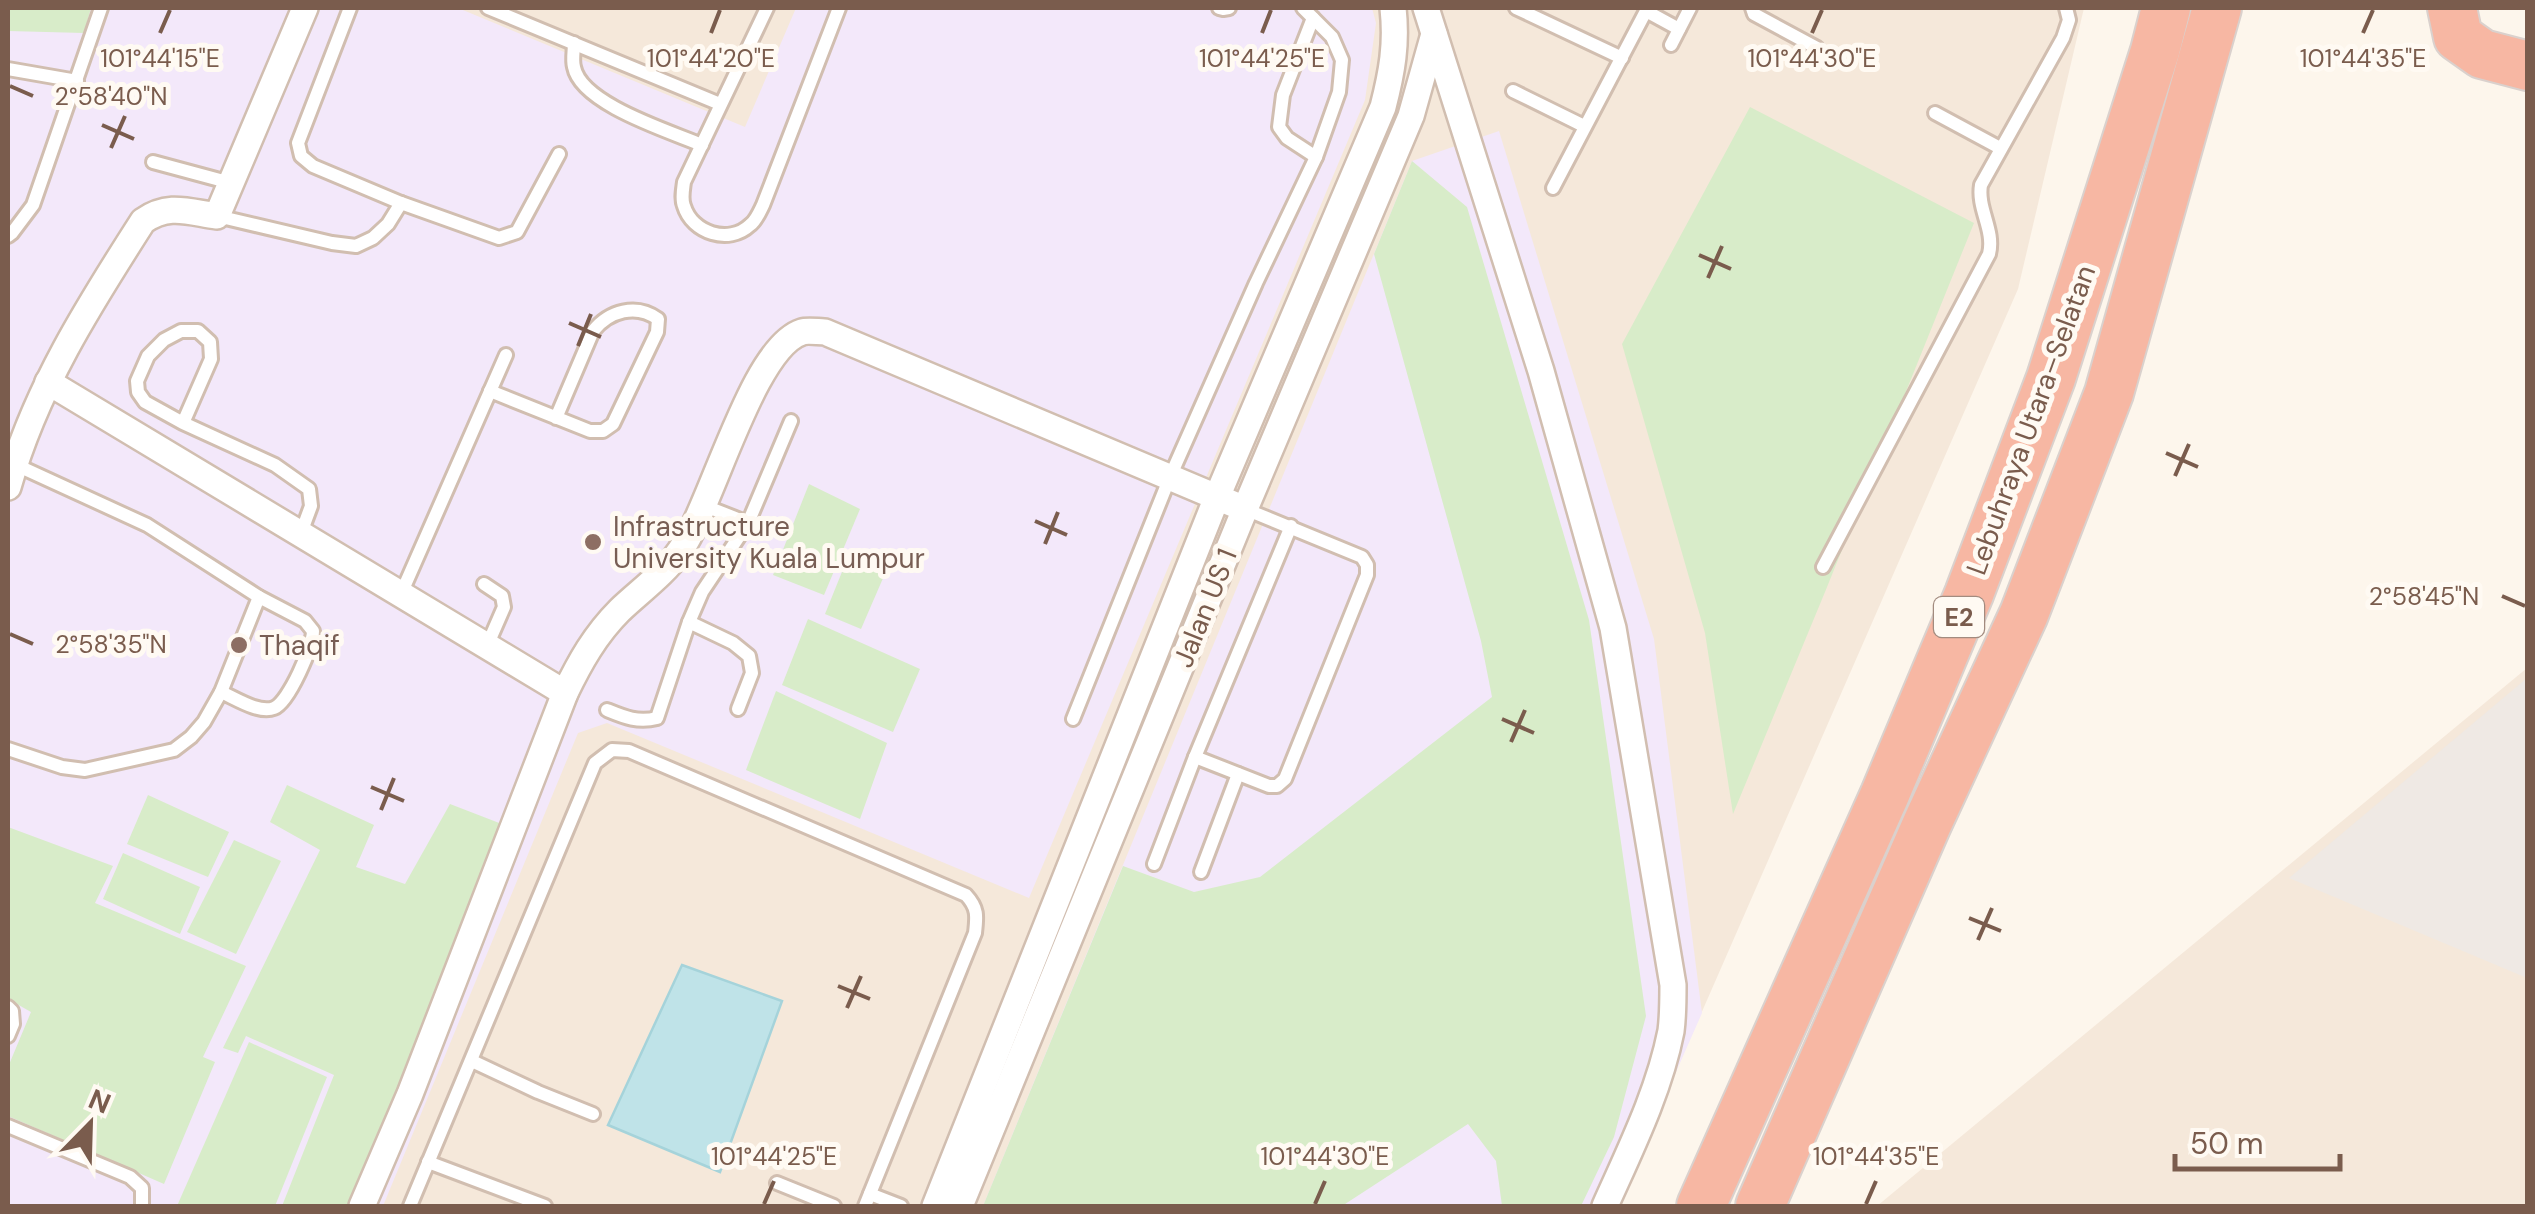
<svg xmlns="http://www.w3.org/2000/svg" width="2535" height="1214" font-family="'DM Sans',sans-serif">
  <style>
    .residential { fill: #f5e8da }
    .industrial { fill: #efe9e4 }
    .education { fill: #f3e8fa }
    .green { fill: #d8ecc9 }
    .water { fill: #bfe3e8; stroke: #a5d3da; stroke-width: 2.5 }
    .lines { fill: none; stroke-linecap: round; stroke-linejoin: round }
    .lane-casing { stroke: #d1beb0; stroke-width: 18 }
    .street-casing { stroke: #d1beb0; stroke-width: 30 }
    .highway-casing { stroke: #dad1cd; stroke-width: 52 }
    .lane { stroke: #fff; stroke-width: 12 }
    .street { stroke: #fff; stroke-width: 25 }
    .highway { stroke: #f7b7a3; stroke-width: 48 }
    .ticks { fill: none; stroke: #7a5c4d; stroke-width: 4 }
    .education-dot { fill: #8d6e63; stroke: #fffaf3; stroke-width: 4 }
    .labels { text-anchor: middle; dominant-baseline: central; stroke-width: 10; stroke-linejoin: round; paint-order: stroke }
    .shield { fill: #fffaf3; stroke: #a28b7f; stroke-width: 2.5 }
    .shield-label { font-size: 25px; font-weight: bold; fill: #7a5c4d }
    .street-label { font-size: 28px; fill: #7a5c4d; stroke: #fffaf3 }
    .education-label { font-size: 28px; fill: #785e54; stroke: #fffaf3; text-anchor: start }
    .ticks-label { font-size: 25px; text-anchor: middle; fill: #7a5c4d; stroke: #fffaf3; stroke-width: 10; stroke-linejoin: round; paint-order: stroke }
  </style>
  <rect width="100%" height="100%" fill="#fdf6ec"/>
  <g class="residential">
    <path d="M8 8H2084L2018 289 1617 1206H8Z"/>
    <path d="M2527 668V1206H1877Z"/>
  </g>
  <path class="industrial" d="M2527 678V978L2289 878Z"/>
  <g class="education">
    <path d="M8 8H458L745 127 796 8H1372L1376 23 1365 100 1029 898 607 723 578 733 383 1206H8Z"/>
    <path d="M1499 131 1654 639 1702 1013 1617 1206H983L1412 161Z"/>
  </g>
  <g class="green">
    <path d="M8 8H91L84 33 8 31Z"/>
    <path d="M1750 107 1974 223 1825 592 1733 814 1705 633 1622 344Z"/>
    <path d="M1412 161 1467 207 1589 620 1646 1016 1614 1137 1581 1206H1502L1496 1161 1468 1124 1342 1206H983L1123 866 1194 892 1260 877 1492 697 1481 641 1374 254Z"/>
    <path d="M809 484 860 509 824 595 773 575Z"/>
    <path d="M850 552 887 569 861 629 825 614Z"/>
    <path d="M808 619 920 669 893 732 782 685Z"/>
    <path d="M776 691 887 743 860 819 746 770Z"/>
    <path d="M287 785 374 825 356 867 405 884 450 804 507 826 354 1206H282L334 1075 246 1036 238 1053 223 1048 320 850 270 822Z"/>
    <path d="M148 795 229 832 208 877 127 844Z"/>
    <path d="M8 827 113 866 95 903 246 966 203 1057 215 1062 164 1184 8 1116V1067L31 1012 8 999Z"/>
    <path d="M234 840 281 861 236 954 187 932Z"/>
    <path d="M123 853 200 887 180 934 103 899Z"/>
    <path d="M249 1042 327 1077 275 1206H177Z"/>
  </g>
  <path class="water" d="M682 965 782 1001 720 1172 608 1125Z"/>
  <g class="lines">
    <g class="lane-casing">
      <g id="lane">
        <path d="M350 8 298 143 301 156 313 166 401 203 499 238 517 232 559 154"/>
        <path d="M488 8 720 104"/>
        <path d="M767 8 684 182C683 190 681 199 684 206 692 233 729 245 750 225 756 221 760 211 763 205L839 8"/>
        <path d="M1219 8 1223 9 1229 8"/>
        <path d="M1516 8 1622 58"/>
        <path d="M1752 8 1754 14 1817 48"/>
        <path d="M1313 18 1283 95 1279 127 1287 138 1316 157"/>
        <path d="M574 43C574 51 572 60 574 67 581 104 669 131 702 145"/>
        <path d="M1671 45 1690 8"/>
        <path d="M8 69 77 81"/>
        <path d="M1513 91 1584 126"/>
        <path d="M1935 113 2000 148"/>
        <path d="M153 162 231 183"/>
        <path d="M1553 188 1646 11 1679 29"/>
        <path d="M217 216 332 243 356 246 373 238 388 224 401 203"/>
        <path d="M8 236 12 233 33 205 101 8"/>
        <path d="M490 391 590 431H603L613 424 657 332 658 319C636 303 609 311 593 331L556 418"/>
        <path d="M183 423 211 359 210 342 198 331H181L164 340 148 356 137 381 138 392 145 402 183 423 275 465 309 489 311 506 301 533"/>
        <path d="M14 464 147 525 259 597 305 621 313 631C313 646 289 702 274 708 259 714 235 698 221 692"/>
        <path d="M705 506 748 523 791 421"/>
        <path d="M1823 567 1989 254C1995 230 1977 209 1981 185L2063 38 2069 20 2066 8"/>
        <path d="M484 584 502 596 504 607 487 646"/>
        <path d="M401 594 506 355"/>
        <path d="M689 622 702 592 748 523"/>
        <path d="M607 710C624 717 638 723 657 718L689 622 733 643 749 656 752 673 738 709"/>
        <path d="M1073 719 1170 477 1256 283 1316 157 1339 92 1342 60 1332 37 1303 8"/>
        <path d="M8 749 62 767 85 770 174 750 191 737 204 722 221 692 259 597"/>
        <path d="M1195 757 1269 786H1277L1285 779 1367 575V565L1362 557 1245 509"/>
        <path d="M1154 864 1195 757 1291 526"/>
        <path d="M1201 872 1238 774"/>
        <path d="M8 1007 12 1011 13 1024 8 1036"/>
        <path d="M472 1061 538 1092 593 1114"/>
        <path d="M8 1126 130 1177 142 1188V1206"/>
        <path d="M428 1162 545 1206"/>
        <path d="M777 1183 834 1206"/>
        <path d="M870 1194 901 1206"/>
        <path d="M410 1206 595 763 612 750 629 751 966 895C978 908 977 916 975 933L865 1206"/>
      </g>
    </g>
    <g class="street-casing">
      <g id="street">
        <path d="M1426 8 1541 371 1613 628 1673 985C1673 1000 1673 1016 1671 1031 1659 1092 1630 1150 1605 1206"/>
        <path d="M48 382 565 693"/>
        <path d="M8 487C35 390 89 305 143 221 169 203 188 212 217 216L305 8"/>
        <path d="M362 1206 410 1094 565 693C580 662 595 635 620 610 640 591 664 574 680 551 713 504 752 348 802 332 808 330 818 332 825 332L1245 509"/>
        <path d="M935 1206 1217 497 1383 107C1392 72 1397 44 1393 8"/>
        <path d="M960 1206 1245 509 1411 116 1434 34"/>
      </g>
    </g>
    <g class="highway-casing">
      <g id="highway">
        <path d="M2452 8 2458 37 2482 54 2528 66"/>
        <path d="M1701 1206 1885 794 1969 594 2051 378 2155 51 2166 8"/>
        <path d="M1760 1206 1927 824 2024 614 2109 393 2217 8"/>
      </g>
    </g>
    <use href="#lane" class="lane"/>
    <use href="#street" class="street"/>
    <use href="#highway" class="highway"/>
  </g>
  <path class="ticks" d="M160 33 170 10M711 33 720 10M1262 33 1271 10M1812 33 1822 10M2363 33 2373 10M10 86 33 96M102 125 134 139M111 148 125 116M1699 255 1731 269M1708 278 1722 246M569 323 601 337M578 346 591 314M2166 453 2198 467M2175 476 2189 444M1035 521 1067 535M1045 544 1058 512M2502 596 2525 606M10 634 33 644M1502 719 1534 733M1511 742 1525 710M371 787 404 801M381 810 394 778M1969 918 2001 931M1978 940 1992 908M838 986 870 999M847 1008 861 976M764 1204 774 1181M1315 1204 1325 1181M1866 1204 1876 1181"/>
  <g class="education-dot">
    <circle cx="593" cy="542" r="10"/>
    <circle cx="239" cy="645" r="10"/>
  </g>
  <g class="labels">
    <rect class="shield" x="1934" y="597" width="50" height="40" rx="8"/>
    <g class="shield-label">
      <text x="1959" y="617">E2</text>
    </g>
    <g class="street-label">
      <text transform="translate(2031 420) rotate(-70)">Lebuhraya Utara–Selatan</text>
      <text transform="translate(1205 608) rotate(-68)">Jalan US 1</text>
    </g>
    <g class="education-label">
      <text x="613" y="526">Infrastructure<tspan x="613" dy="32">University Kuala Lumpur</tspan></text>
      <text x="259" y="645">Thaqif</text>
    </g>
  </g>
  <g class="ticks-label">
    <text x="160" y="67">101°44'15"E</text>
    <text x="711" y="67">101°44'20"E</text>
    <text x="1262" y="67">101°44'25"E</text>
    <text x="1812" y="67">101°44'30"E</text>
    <text x="2363" y="67">101°44'35"E</text>
    <text x="111" y="105">2°58'40"N</text>
    <text x="2424" y="605">2°58'45"N</text>
    <text x="111" y="653">2°58'35"N</text>
    <text x="774" y="1165">101°44'25"E</text>
    <text x="1325" y="1165">101°44'30"E</text>
    <text x="1876" y="1165">101°44'35"E</text>
  </g>
  <rect width="2535" height="1214" fill="none" stroke="#7a5c4d" stroke-width="20"/>
  <g transform="translate(90 1124) rotate(23)" stroke="#fffaf3" stroke-width="8" paint-order="stroke">
  <path d="M0-8L18 38L0 25L-18 38Z" fill="#7a5c4d"/>
  <text y="-15" font-size="28" font-weight="bold" text-anchor="middle" fill="#7a5c4d">N</text>
  </g>
  <path d="M2175 1154v15h165v-15" fill="none" stroke="#7a5c4d" stroke-width="5"/>
  <text x="2190" y="1154" font-size="30" fill="#7a5c4d" stroke="#fffaf3" stroke-width="8" paint-order="stroke">50 m</text>
</svg>
